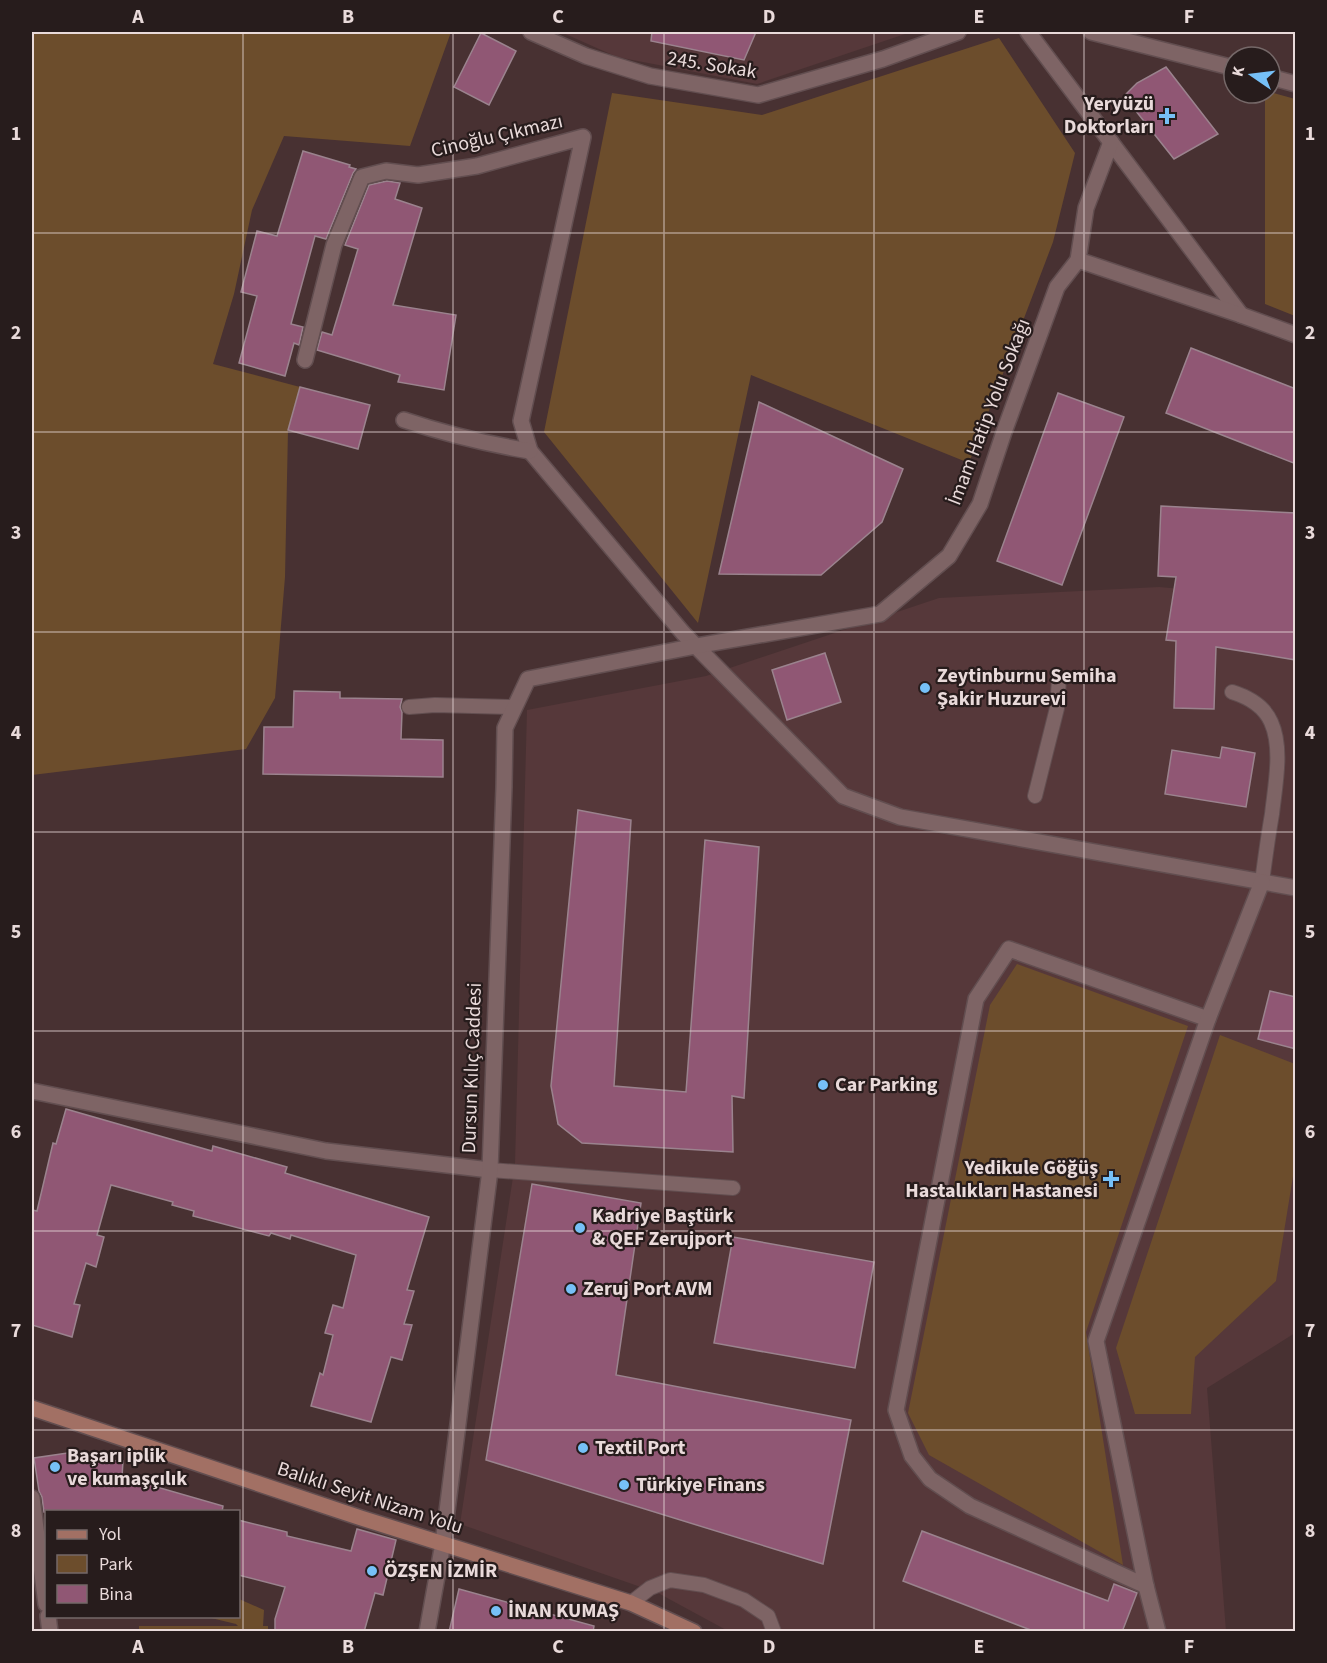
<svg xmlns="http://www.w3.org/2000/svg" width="1327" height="1663" font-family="'Source Sans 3',sans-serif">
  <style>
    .built { fill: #56383a }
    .green { fill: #6c4d2c }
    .building { fill: #905774; stroke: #9b838e; stroke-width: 1.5 }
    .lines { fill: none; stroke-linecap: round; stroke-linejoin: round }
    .lane-casing { stroke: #624e50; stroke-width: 16 }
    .street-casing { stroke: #624e50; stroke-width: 18 }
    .secondary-casing { stroke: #624e50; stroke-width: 18 }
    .lane { stroke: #7e6465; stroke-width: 14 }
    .street { stroke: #7e6465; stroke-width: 15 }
    .secondary { stroke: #a27064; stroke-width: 15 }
    .grid { fill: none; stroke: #e9dada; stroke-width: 1.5; stroke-opacity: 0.55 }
    .poi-dot { fill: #76c0f7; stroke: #271c1c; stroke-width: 2 }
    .labels { text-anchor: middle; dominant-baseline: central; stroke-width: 4.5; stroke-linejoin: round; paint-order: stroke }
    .street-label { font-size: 20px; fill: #e9dada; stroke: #271c1c }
    .poi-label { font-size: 20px; font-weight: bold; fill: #e9dada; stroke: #271c1c; text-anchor: start }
    .neatline { fill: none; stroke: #e9dada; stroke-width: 2 }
    .grid-label { font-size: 20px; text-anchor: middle; font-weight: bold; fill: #e9dada }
  </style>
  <rect width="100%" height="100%" fill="#483132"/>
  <g class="built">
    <path d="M561 32H911L757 84 617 57Z"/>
    <path d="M1159 587 1295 599V1333L1207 1388 1226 1631H728L658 1593 460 1524 515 1164 527 710 706 676 939 598Z"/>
  </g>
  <g class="green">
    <path d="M32 32H451L410 146 284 136 252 210 234 294 213 364 300 387 288 430 285 577 275 698 246 749 32 775Z"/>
    <path d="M999 38 1075 153 1053 242 969 463 751 375 698 623 544 432 612 93 762 115Z"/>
    <path d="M1270 92 1295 99V316L1265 304V93Z"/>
    <path d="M1017 964 1188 1026 1086 1332 1123 1565 929 1455 908 1413 990 1005Z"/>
    <path d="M1220 1035 1295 1064V1164L1276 1281 1195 1357 1191 1414H1135L1116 1348Z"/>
    <path d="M239 1599 264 1610 263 1626H268V1631H139V1626H238L236 1624 207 1617 238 1616Z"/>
  </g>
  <g class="building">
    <path d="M652 32H756L744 60 651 41Z"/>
    <path d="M481 33 516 51 489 105 454 87Z"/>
    <path d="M1166 67 1218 134 1174 159 1124 96 1137 83Z"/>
    <path d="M303 151 350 165 349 167 356 169 353 173 326 239 315 236 291 324 303 327 299 345 294 343 285 376 239 363 257 296 241 292 257 231 277 236Z"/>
    <path d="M387 181 400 183 395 199 422 208 393 305 456 315 444 390 398 382 400 375 317 350 322 332 332 335 358 249 345 245 369 185Z"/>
    <path d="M1191 348 1296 389V464L1166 413Z"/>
    <path d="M300 387 370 405 358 449 288 430Z"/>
    <path d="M1058 393 1124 417 1062 585 997 561Z"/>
    <path d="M759 402 903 469 882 522 821 575 719 574Z"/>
    <path d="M1161 506 1296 513V660L1216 647 1214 709 1174 708 1176 641 1166 640 1176 577 1158 576Z"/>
    <path d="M825 653 841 702 787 720 772 670Z"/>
    <path d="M294 691 340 692V698L402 699 400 707 402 712 401 739 443 740V777L263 774 264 727H293Z"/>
    <path d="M1222 747 1255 753 1246 807 1165 794 1172 750 1220 758Z"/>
    <path d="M578 810 631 820 614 1086 686 1092 705 840 759 847 744 1098 732 1096 733 1152 582 1143 558 1124 551 1086Z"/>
    <path d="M1270 991 1296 997V1049L1258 1039Z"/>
    <path d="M66 1109 212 1151 213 1146 287 1167 285 1173 429 1217 407 1290 414 1291 404 1324 412 1325 402 1360 391 1357 371 1422 311 1406 320 1373 323 1375 333 1335 325 1333 333 1305 343 1308 356 1255 291 1235 290 1239 271 1233 269 1236 193 1216 194 1211 172 1205 173 1202 111 1185 97 1235 104 1237 96 1267 86 1263 74 1304 80 1305 72 1337 32 1325V1210L37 1211 53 1143 56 1144Z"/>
    <path d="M532 1184 641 1203 616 1375 851 1420 823 1564 486 1460Z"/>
    <path d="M733 1237 874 1262 855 1368 714 1343Z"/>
    <path d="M74 1452 75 1459 123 1461 122 1477 223 1506 222 1512H44L42 1497 39 1491 34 1458Z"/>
    <path d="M238 1520 287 1532V1536L351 1551 357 1529 396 1540 383 1595 375 1593 364 1632H275V1619L285 1587 238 1575Z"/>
    <path d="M922 1531 1108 1601 1114 1584 1137 1593 1122 1632H1036L903 1581Z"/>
    <path d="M459 1589 594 1626 593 1632H449Z"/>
  </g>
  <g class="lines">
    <g class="lane-casing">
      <g id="lane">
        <path d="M1232 692C1248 697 1264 706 1271 722 1283 748 1275 786 1272 814 1268 837 1265 859 1262 882"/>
        <path d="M409 707 435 705 514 707"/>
        <path d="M1035 796 1057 708 1059 679"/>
        <path d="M490 1170 733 1188"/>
        <path d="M631 1603 650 1588 670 1580 704 1585 744 1600 768 1616 774 1632"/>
      </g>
    </g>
    <g class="street-casing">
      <g id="street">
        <path d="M531 32 586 56 650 76 758 95 883 59 958 32"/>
        <path d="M1028 32 1241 315"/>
        <path d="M1091 32 1234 68"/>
        <path d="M1270 77 1296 84"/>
        <path d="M1078 260 1241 315 1296 335"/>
        <path d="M305 360 334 245 362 177 386 171 418 175 477 166 583 137 521 421 530 451 683 633 843 796 900 817 1296 888"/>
        <path d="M404 420C446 434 487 444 530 451"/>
        <path d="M32 1091 326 1151 490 1170"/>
        <path d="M32 1498 46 1604"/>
        <path d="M1146 1586 970 1506 930 1479 912 1456 896 1410 976 999 1009 949 1208 1019"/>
        <path d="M48 1616 50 1632"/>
        <path d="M427 1632 443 1543 490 1170 504 787 505 728 528 679 696 646 880 614 949 556 980 504 1004 432 1057 287 1078 260 1086 208 1111 142"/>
        <path d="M1158 1632 1146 1586 1096 1341 1208 1019 1262 882"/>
      </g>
    </g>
    <g class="secondary-casing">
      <path id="secondary" d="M32 1408 361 1518 631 1603 694 1632"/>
    </g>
    <use href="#lane" class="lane"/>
    <use href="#street" class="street"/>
    <use href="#secondary" class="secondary"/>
  </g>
  <path class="grid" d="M243 32V1632M453 32V1632M664 32V1632M874 32V1632M1084 32V1632M32 233H1296M32 432H1296M32 632H1296M32 832H1296M32 1031H1296M32 1231H1296M32 1430H1296"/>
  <g class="poi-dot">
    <path d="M1164 107h6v6h6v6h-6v6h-6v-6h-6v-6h6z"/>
    <circle cx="925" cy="688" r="6"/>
    <circle cx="823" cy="1085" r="6"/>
    <path d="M1108 1170h6v6h6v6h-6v6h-6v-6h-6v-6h6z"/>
    <circle cx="580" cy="1228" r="6"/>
    <circle cx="571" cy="1289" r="6"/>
    <circle cx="583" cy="1448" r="6"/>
    <circle cx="55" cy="1467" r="6"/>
    <circle cx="624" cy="1485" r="6"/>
    <circle cx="372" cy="1571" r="6"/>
    <circle cx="496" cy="1611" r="6"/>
  </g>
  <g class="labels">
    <g class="street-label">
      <text transform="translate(712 65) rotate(9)">245. Sokak</text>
      <text transform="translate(497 136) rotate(-13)">Cinoğlu Çıkmazı</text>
      <text transform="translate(989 412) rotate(-69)">İmam Hatip Yolu Sokağı</text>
      <text transform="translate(472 1068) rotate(-88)">Dursun Kılıç Caddesi</text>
      <text transform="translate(370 1498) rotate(18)">Balıklı Seyit Nizam Yolu</text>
    </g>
    <g class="poi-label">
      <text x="1154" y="104" text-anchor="end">Yeryüzü<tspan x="1154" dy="23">Doktorları</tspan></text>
      <text x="937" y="676">Zeytinburnu Semiha<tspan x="937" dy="23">Şakir Huzurevi</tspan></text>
      <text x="835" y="1085">Car Parking</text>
      <text x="1098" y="1168" text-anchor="end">Yedikule Göğüş<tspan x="1098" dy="23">Hastalıkları Hastanesi</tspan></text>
      <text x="592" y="1216">Kadriye Baştürk<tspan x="592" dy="23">&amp; QEF Zerujport</tspan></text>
      <text x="583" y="1289">Zeruj Port AVM</text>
      <text x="595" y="1448">Textil Port</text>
      <text x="67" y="1456">Başarı iplik<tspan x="67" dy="23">ve kumaşçılık</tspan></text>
      <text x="636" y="1485">Türkiye Finans</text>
      <text x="384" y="1571">ÖZŞEN İZMİR</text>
      <text x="508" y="1611">İNAN KUMAŞ</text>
    </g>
  </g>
  <rect width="1327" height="1663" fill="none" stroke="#271c1c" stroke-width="66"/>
  <rect x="45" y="1510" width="195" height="108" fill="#271c1c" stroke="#756868" stroke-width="1.5"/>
  <rect x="57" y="1530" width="30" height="9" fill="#a27064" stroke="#756868" stroke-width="1.5"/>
  <text x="99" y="1540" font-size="18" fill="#e9dada">Yol</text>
  <rect x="57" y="1555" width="30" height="18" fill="#6c4d2c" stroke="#756868" stroke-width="1.5"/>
  <text x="99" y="1570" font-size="18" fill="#e9dada">Park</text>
  <rect x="57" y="1585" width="30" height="18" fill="#905774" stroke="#756868" stroke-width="1.5"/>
  <text x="99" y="1600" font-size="18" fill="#e9dada">Bina</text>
  <g transform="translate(1252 75) rotate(284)"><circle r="28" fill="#271c1c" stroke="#756868" stroke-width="1.5"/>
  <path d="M0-4.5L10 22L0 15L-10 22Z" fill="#76c0f7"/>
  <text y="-9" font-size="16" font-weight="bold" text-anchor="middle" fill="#e9dada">K</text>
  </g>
  <rect x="33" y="33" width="1261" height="1597" class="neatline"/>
  <g class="grid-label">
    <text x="138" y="23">A</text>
    <text x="348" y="23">B</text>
    <text x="558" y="23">C</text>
    <text x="769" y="23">D</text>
    <text x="979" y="23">E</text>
    <text x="1189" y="23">F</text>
    <text x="16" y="140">1</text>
    <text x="1310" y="140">1</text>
    <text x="16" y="339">2</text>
    <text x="1310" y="339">2</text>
    <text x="16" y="539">3</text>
    <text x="1310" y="539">3</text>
    <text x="16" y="739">4</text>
    <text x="1310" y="739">4</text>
    <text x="16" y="938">5</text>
    <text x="1310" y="938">5</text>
    <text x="16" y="1138">6</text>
    <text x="1310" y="1138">6</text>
    <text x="16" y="1337">7</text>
    <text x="1310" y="1337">7</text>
    <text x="16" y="1537">8</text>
    <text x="1310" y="1537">8</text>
    <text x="138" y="1653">A</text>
    <text x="348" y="1653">B</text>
    <text x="558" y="1653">C</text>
    <text x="769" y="1653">D</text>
    <text x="979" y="1653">E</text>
    <text x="1189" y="1653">F</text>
  </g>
</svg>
